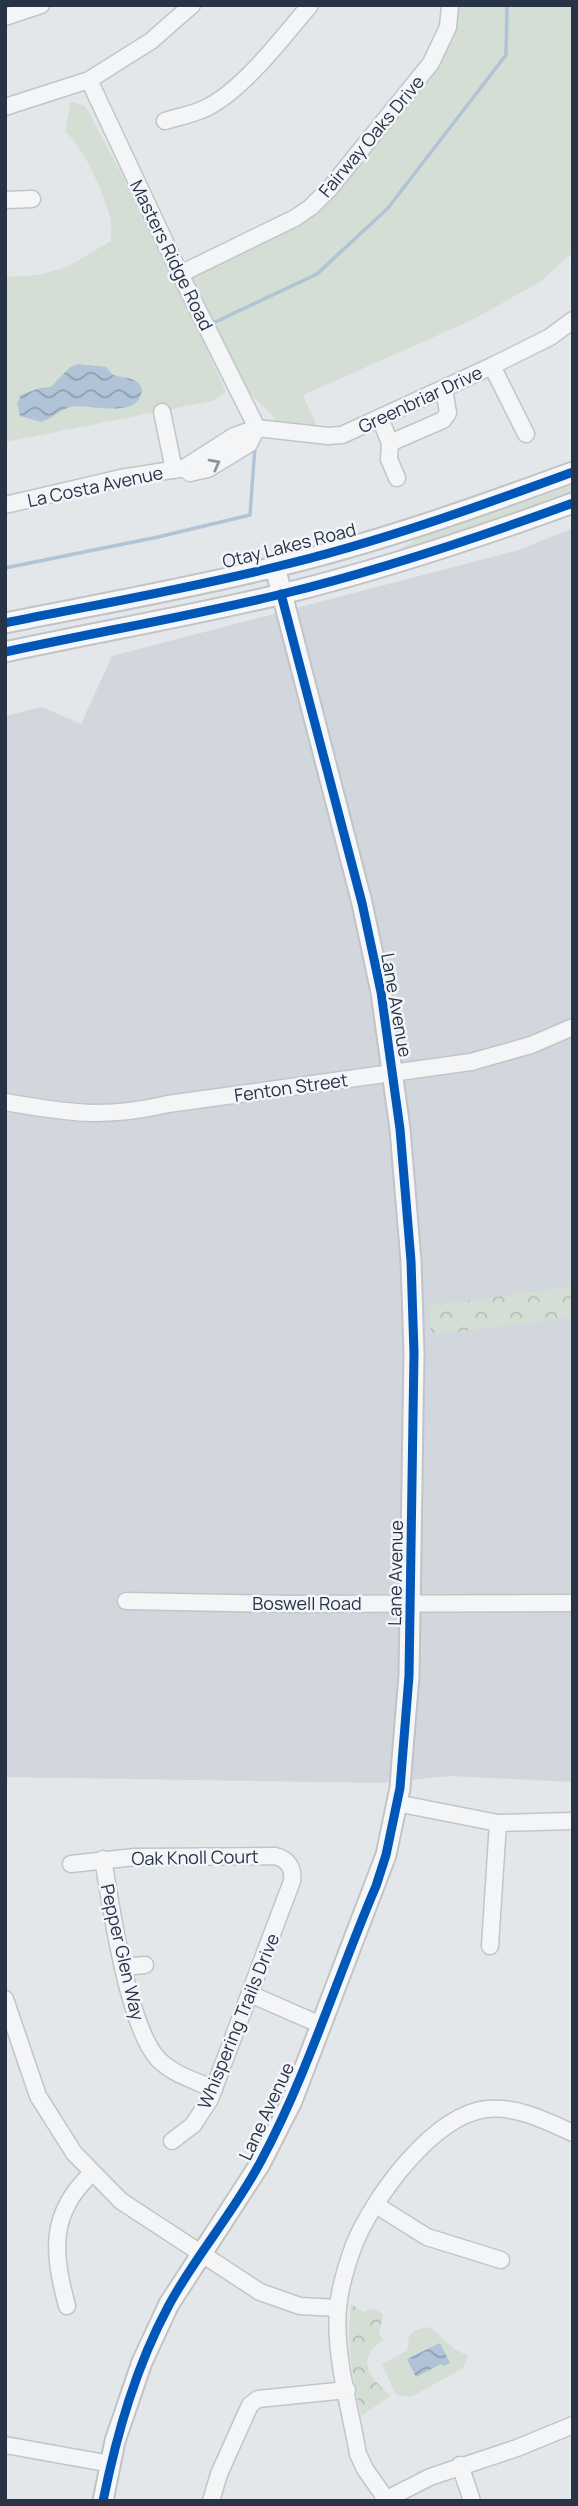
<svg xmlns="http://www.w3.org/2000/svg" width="578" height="2506" font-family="Manrope,sans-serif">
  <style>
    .built { fill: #d2d6dd }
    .green { fill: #d4ded4 }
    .park { fill: url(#park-crowns) }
    .water { fill: url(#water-waves) }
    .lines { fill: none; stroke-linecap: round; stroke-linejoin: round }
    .stream { stroke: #b0c3d7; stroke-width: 3.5 }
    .minor-casing { stroke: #c2c5c8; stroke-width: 19 }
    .major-casing { stroke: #c0c4c8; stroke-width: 23 }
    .minor { stroke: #f3f5f6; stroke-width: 16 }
    .major { stroke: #f7f7f8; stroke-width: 19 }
    .cycleway-casing { stroke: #f2f5f9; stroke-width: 13 }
    .cycleway { stroke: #0057b8; stroke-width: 9 }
    .oneway { stroke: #8e949e }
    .labels { text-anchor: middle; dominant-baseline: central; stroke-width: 5; stroke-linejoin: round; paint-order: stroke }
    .street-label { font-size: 18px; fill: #283345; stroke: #f2f5f9 }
  </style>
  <defs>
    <pattern id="park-crowns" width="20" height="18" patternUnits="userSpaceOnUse" patternTransform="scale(1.75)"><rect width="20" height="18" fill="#d4ded4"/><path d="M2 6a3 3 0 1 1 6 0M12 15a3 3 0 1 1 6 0" fill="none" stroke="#b6bfb7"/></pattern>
    <pattern id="water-waves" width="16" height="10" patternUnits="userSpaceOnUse" patternTransform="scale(1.75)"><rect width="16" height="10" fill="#b0c3d7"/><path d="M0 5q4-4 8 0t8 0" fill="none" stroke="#8f9fb0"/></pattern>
  </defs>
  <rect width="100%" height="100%" fill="#e4e7ea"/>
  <path class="built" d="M573 528V1782L450 1776 380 1783 5 1777V716L42 707 81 724 112 656 519 550Z"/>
  <g class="green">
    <path d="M445 5H573V252L540 282 470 321 303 395 318 429 277 425 271 414 245 389 188 275 310 209 423 66 439 36Z"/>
    <path d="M71 101 86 107 160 247 226 392 212 401 5 442V277L37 275 67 267 111 241C111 233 112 222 109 214 103 192 83 145 65 132Z"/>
    <path d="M573 485V494L489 524 393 553 421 537Z"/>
    <path d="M428 2327C443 2335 451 2351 468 2355L463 2368 411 2397 396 2395 382 2364 407 2351 409 2344 408 2338 415 2330Z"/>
  </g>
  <g class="park">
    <path d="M573 1286V1317L431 1335 429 1306Z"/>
    <path d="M351 2304 364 2312 374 2309 383 2314 379 2335 384 2339C380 2343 374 2346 371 2351 359 2369 379 2384 390 2396L361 2416C353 2374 346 2348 351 2304Z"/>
  </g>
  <g class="water">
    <path d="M78 364 106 367 113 375C124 378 138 377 142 389 140 422 88 402 70 407 59 410 52 419 41 422L20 416 17 404 21 395 40 388 51 387 69 368Z"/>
    <path d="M440 2343 450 2363 443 2366 441 2364 416 2377 407 2359Z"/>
  </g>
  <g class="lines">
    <g class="stream">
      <path d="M211 324 317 274 388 208 506 55 507 5"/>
      <path d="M5 568 158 537 250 515 255 446"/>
    </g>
    <g class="minor-casing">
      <g id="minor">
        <path d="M5 17 41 5"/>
        <path d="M89 80 180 274 257 428"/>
        <path d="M5 107 89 80 151 41 192 5"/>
        <path d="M165 121C178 117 194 114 206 108 243 90 283 37 310 5"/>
        <path d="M5 200 32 199"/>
        <path d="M180 274 295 218 311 207 330 188 431 63 448 27 450 5"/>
        <path d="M492 366 526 434"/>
        <path d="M162 412 174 470"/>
        <path d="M380 418 390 443 389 459 397 478"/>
        <path d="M257 428 249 444 208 469 190 473 184 468 234 436 257 428 328 436 342 435 492 366 550 337 573 320"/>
        <path d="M390 443 443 420 448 413 444 389"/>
        <path d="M5 505 121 478 184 468"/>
        <path d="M5 1102C68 1113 105 1119 168 1104L471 1062 531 1045 573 1027"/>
        <path d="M126 1601 290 1604 573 1603"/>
        <path d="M396 1803 498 1823 573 1821"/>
        <path d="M103 1859C111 1907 128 2026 158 2059 174 2075 194 2080 214 2089"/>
        <path d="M71 1864 135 1857 275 1856C288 1859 294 1868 292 1881L210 2099 193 2125 172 2141"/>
        <path d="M490 1946 498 1823"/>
        <path d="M123 1967 145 1965"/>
        <path d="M250 1994 321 2025"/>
        <path d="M5 1999 38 2096 74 2153 121 2201 260 2292 300 2306 338 2308"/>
        <path d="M376 2205 427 2237 501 2260"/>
        <path d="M67 2306C53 2253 48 2214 92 2173"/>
        <path d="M5 2445 111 2464"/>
        <path d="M460 2465 472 2501"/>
        <path d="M386 2499 365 2469 358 2454C350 2407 334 2356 338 2307 340 2287 347 2264 354 2245 373 2198 433 2115 487 2109 517 2106 546 2121 573 2133"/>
        <path d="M211 2501 219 2474 250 2405 258 2399 347 2390"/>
        <path d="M383 2501 430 2477 517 2448 573 2425"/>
      </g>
    </g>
    <g class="major-casing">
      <g id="major">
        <path d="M5 623C95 605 186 589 275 567 376 543 475 508 573 472"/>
        <path d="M5 652C97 632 191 616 282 594 381 570 477 538 573 503"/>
        <path d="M103 2501 115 2441 142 2362 169 2304 260 2164 292 2101 386 1855 400 1788 402 1760 409 1676 414 1353 411 1261 400 1129 381 992 362 903 275 567"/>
      </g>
    </g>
    <use href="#minor" class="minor"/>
    <use href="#major" class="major"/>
    <g class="cycleway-casing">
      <g id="cycleway">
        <path d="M5 623C95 605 186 589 275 567 376 543 475 508 573 472"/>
        <path d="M5 652C97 632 191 616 282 594 381 570 477 538 573 503"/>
        <path d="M103 2501C117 2433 136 2366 169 2305 196 2255 235 2211 261 2161 308 2073 337 1977 376 1886L386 1855 400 1788 409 1676 414 1353 411 1261 400 1129 381 992 362 903 281 594"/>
      </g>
    </g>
    <use href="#cycleway" class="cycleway"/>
  </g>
  <defs><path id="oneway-chevron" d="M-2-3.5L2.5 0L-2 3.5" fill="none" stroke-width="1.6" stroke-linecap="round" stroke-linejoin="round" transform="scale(1.75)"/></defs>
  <use class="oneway" href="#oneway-chevron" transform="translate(215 464) rotate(-28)"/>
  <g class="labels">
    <g class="street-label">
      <text transform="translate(371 136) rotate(-50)">Fairway Oaks Drive</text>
      <text transform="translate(172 255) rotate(64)">Masters Ridge Road</text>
      <text transform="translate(420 399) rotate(-25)">Greenbriar Drive</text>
      <text transform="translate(95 486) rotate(-12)">La Costa Avenue</text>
      <text transform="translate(289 545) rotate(-14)">Otay Lakes Road</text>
      <text transform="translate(397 1005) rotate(80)">Lane Avenue</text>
      <text transform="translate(291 1087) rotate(-8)">Fenton Street</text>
      <text transform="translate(395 1573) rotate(-89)">Lane Avenue</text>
      <text x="307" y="1603">Boswell Road</text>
      <text transform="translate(195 1857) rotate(-1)">Oak Knoll Court</text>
      <text transform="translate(123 1952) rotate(77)">Pepper Glen Way</text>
      <text transform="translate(238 2021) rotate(-68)">Whispering Trails Drive</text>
      <text transform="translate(266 2111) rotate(-65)">Lane Avenue</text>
    </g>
  </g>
  <rect width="578" height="2506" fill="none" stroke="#283345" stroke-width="14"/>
</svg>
